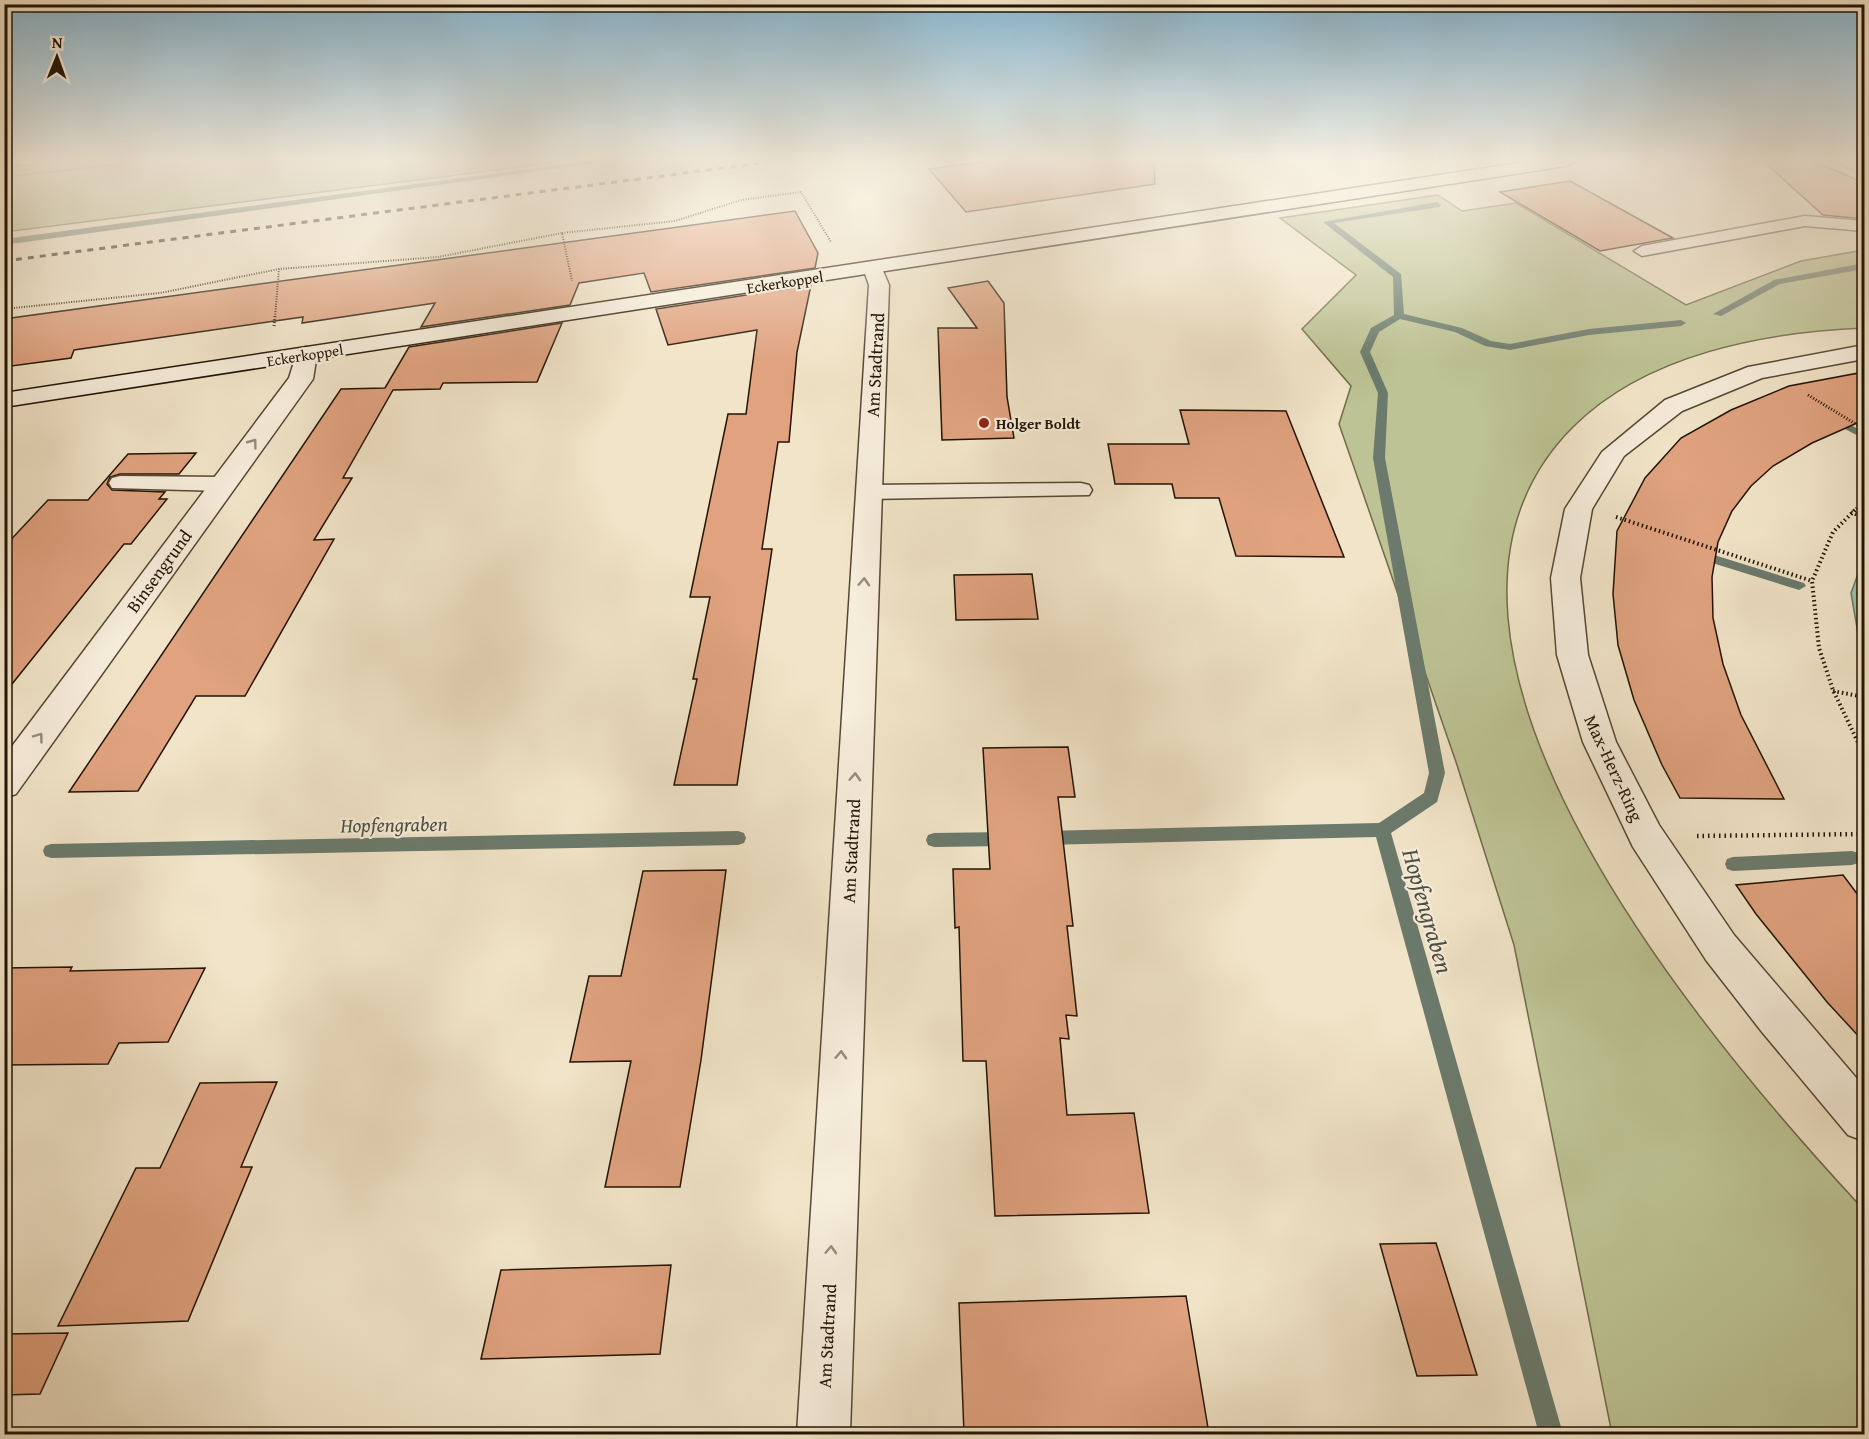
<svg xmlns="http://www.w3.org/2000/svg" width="1869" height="1439" font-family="'Gentium Book Plus',serif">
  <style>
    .green { fill: #bdc394; stroke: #706b4b; stroke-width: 1.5 }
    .water { fill: #9bbfb2; stroke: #6b7a6c; stroke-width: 1.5 }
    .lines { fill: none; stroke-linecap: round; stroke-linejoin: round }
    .shore { stroke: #5e695a; stroke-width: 1.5 }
    .stream { fill: #6b7a6c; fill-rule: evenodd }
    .building { fill: #e0a27f; stroke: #221302; stroke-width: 1.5 }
    .lane-casing { stroke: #564734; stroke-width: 3 }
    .street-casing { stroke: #564734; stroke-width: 3 }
    .secondary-casing { stroke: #221302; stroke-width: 3 }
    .path-far3 { stroke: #221302; stroke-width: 2; stroke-dasharray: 1 1.5; stroke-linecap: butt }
    .path-far2 { stroke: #221302; stroke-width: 3; stroke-dasharray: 1 2; stroke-linecap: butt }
    .path-far1 { stroke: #221302; stroke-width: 4; stroke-dasharray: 1.5 3; stroke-linecap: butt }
    .path { stroke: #221302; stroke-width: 4.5; stroke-dasharray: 1.5 4; stroke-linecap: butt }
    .lane { fill: #f6eddb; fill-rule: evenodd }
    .street { fill: #f6eddb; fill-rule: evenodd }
    .secondary { fill: #f6eddb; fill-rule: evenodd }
    .rail { stroke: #221302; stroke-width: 3; stroke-dasharray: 6 6; stroke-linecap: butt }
    .oneway { stroke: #978b79 }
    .poi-dot { fill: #8f2418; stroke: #f6eddb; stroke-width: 2 }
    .labels { text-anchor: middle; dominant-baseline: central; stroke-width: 4.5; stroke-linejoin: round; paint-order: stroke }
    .far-street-label { font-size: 15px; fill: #221302; stroke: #f6eddb }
    .far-poi-label { font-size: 15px; font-weight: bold; fill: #221302; stroke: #f6eddb; text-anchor: start }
    .street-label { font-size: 18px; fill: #221302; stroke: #f6eddb }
    .water-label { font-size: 20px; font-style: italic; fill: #4c4f40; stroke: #f6eddb }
    .near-water-label { font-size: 24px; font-style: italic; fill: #4c4f40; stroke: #f6eddb }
  </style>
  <rect width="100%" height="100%" fill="#f1e4c8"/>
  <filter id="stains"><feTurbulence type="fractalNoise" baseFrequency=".00333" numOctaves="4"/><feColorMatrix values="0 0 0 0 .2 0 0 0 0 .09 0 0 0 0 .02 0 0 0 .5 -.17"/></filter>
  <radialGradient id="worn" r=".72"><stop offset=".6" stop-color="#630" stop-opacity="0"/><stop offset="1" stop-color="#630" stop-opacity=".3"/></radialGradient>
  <g class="green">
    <path d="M64 161H568L5 232V167Z"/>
    <path d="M1438 195 1462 211 1516 203 1686 305 1801 261 1864 250V328C1765 332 1646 354 1573 427 1360 640 1717 1052 1864 1210V1434H1612L1514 945 1456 762 1339 424 1351 386 1302 329 1356 275 1280 218Z"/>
  </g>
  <path class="water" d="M1864 557V669L1851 593Z"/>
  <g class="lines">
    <path class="shore" d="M1864 573 1857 594 1864 646"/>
    <g class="stream">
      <path d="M588 161H611L4 245V239Z"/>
      <path d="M1437 202 1441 205 1440 207 1334 223 1401 274 1404 314 1462 328 1491 341 1510 344 1589 329 1681 320 1686 323 1681 326 1589 335 1510 350 1485 346 1455 332 1400 319 1379 332 1370 352 1388 393 1385 458 1445 773 1437 802 1391 833 1563 1434H1539L1376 837 1044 845 1038 843 1036 838 1038 833 1044 831 1379 823 1424 793 1429 773 1373 458 1378 393 1360 352 1371 328 1394 315 1393 277 1323 222Z"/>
      <path d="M1864 263V269L1780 284 1721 316 1713 314 1774 280Z"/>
      <path d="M1832 415 1864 432V439L1828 420 1826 418Z"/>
      <path d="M1698 550 1804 583 1806 586 1799 590 1693 557 1692 554 1693 551Z"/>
      <path d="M738 831 744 833 746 838 744 843 738 845 51 858 45 856 43 851 45 846 51 844Z"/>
      <path d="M1008 832 1014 834 1016 839 1014 844 1008 846 934 847 928 845 926 840 928 835 934 833Z"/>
      <path d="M1852 851 1858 853 1860 858 1858 863 1852 865 1733 871 1727 869 1725 864 1727 859 1733 857Z"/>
    </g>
  </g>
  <g class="building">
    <path d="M988 161H1154L1155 184 966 212 929 169Z"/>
    <path d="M1763 161H1814L1864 183V219L1823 215Z"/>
    <path d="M1570 181 1673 238 1600 251 1500 192Z"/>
    <path d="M795 211 818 253 815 268 651 292 644 273 579 283 570 305 421 327 435 303 302 323 303 317 74 350 71 358 4 367V319Z"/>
    <path d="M988 281 1004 303 1007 397 1014 438 942 440 938 328H977L948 288Z"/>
    <path d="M811 285 797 352 789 442H778L762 549H772L737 785H674L697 679H693L710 597H690L728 414H746L757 330 668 345 656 309Z"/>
    <path d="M562 323 537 382 443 383 440 389 393 390 343 478H352L314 540 334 539 245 696H196L138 791 69 792 341 389 385 388 409 347Z"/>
    <path d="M1864 372V420L1812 443 1773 466 1751 486 1732 511 1718 542 1712 577 1713 618 1723 664 1741 715 1784 799 1680 798 1662 765 1634 700 1618 645 1613 594 1617 531 1645 478 1681 438 1731 410 1789 386Z"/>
    <path d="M1180 410 1286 411 1344 557 1236 556 1219 498H1175L1172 484H1115L1108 444H1189Z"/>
    <path d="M196 453 179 474H120L110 477 107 484 112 490 165 492 159 499H167L131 544H124L4 694V547L48 500H88L128 454Z"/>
    <path d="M1032 574 1038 619 956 620 954 575Z"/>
    <path d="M1068 747 1075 797H1058L1073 926H1067L1077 1016 1066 1015 1069 1039 1060 1038 1067 1115 1134 1113 1149 1213 995 1216 986 1061H963L959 927 955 928 953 869H990L983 748Z"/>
    <path d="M726 870 701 1060 680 1187H605L631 1061 570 1062 589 976H621L643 871Z"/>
    <path d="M1843 875 1864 903V1042L1827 1002 1756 914 1736 885Z"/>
    <path d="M72 967 70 971 205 968 168 1042 119 1043 108 1064 4 1065V968Z"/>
    <path d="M277 1082 241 1167H252L188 1321 58 1326 136 1168H160L200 1083Z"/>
    <path d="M1436 1243 1477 1375 1417 1376 1380 1244Z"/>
    <path d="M671 1265 660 1354 481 1359 501 1270Z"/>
    <path d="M1186 1296 1209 1434H964L959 1303Z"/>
    <path d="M68 1333 40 1394 4 1395V1334Z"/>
  </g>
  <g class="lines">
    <g class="lane-casing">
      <g id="lane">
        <path d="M1805 216 1864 221V231L1805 226 1642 256 1634 251 1642 246Z"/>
        <path d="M120 476 223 477 231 479 234 484 231 489 223 491 112 488 109 483 112 478Z"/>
        <path d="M1081 483 1089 485 1092 490 1089 495 869 499 861 497 858 492 861 487 869 485Z"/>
      </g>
    </g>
    <g class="street-casing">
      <g id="street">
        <path d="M873 262 880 264 889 285 850 1434H797L869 285 863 268 866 264Z"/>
        <path d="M1864 345V359L1762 378 1682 411 1624 456 1592 509 1580 578 1588 655 1616 742 1659 825 1734 935 1864 1087V1141L1848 1135 1762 1032 1706 960 1633 847 1583 742 1557 655 1551 578 1565 509 1602 452 1665 400 1748 367Z"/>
        <path d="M306 347 314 349 317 354 313 379 16 794 4 798V757L289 378 298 349Z"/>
      </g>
    </g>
    <g class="secondary-casing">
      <path id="secondary" d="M1531 161H1575L1566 166 4 407V393Z"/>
    </g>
    <g class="path-far3">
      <path d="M1833 161 1864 175"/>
      <path d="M4 177 148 161"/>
      <path d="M562 233 675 221 741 200 801 192 831 242"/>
      <path d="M4 309 160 293 279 269"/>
      <path d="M275 317 279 269 438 257 562 233 572 281"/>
    </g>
    <g class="path-far2">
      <path d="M274 326 275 316"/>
      <path d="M1808 395 1864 429"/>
      <path d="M1854 511 1864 501"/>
    </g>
    <g class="path-far1">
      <path d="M1855 510 1833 532 1812 581 1819 648 1833 690 1864 755"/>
      <path d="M1851 512 1864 518"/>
      <path d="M1616 517 1812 581"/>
      <path d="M1833 691 1864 697"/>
    </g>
    <path class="path" d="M1697 836 1864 834"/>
    <use href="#lane" class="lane"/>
    <use href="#street" class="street"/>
    <use href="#secondary" class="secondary"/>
    <path class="rail" d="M4 261 778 161"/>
  </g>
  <defs><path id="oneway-chevron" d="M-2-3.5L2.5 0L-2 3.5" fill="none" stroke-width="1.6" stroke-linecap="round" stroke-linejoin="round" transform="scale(1.5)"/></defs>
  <g class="oneway">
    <use href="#oneway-chevron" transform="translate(253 443) rotate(-53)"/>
    <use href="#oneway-chevron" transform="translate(864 582) rotate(-87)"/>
    <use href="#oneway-chevron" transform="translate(39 737) rotate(-54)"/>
    <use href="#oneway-chevron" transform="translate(855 777) rotate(-87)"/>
    <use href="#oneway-chevron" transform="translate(841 1055) rotate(-87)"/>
    <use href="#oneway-chevron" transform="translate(831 1250) rotate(-87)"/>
  </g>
  <linearGradient id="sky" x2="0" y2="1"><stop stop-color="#89b8d2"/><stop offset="0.44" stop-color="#f9f3e6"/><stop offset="1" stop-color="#f9f3e6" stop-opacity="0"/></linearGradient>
  <rect width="1869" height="363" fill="url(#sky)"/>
  <circle class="poi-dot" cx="984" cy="423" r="6"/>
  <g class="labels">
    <g class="far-street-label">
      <text transform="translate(785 282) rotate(-9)">Eckerkoppel</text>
      <text transform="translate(305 355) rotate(-9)">Eckerkoppel</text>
    </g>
    <g class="far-poi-label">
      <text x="996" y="423">Holger Boldt</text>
    </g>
    <g class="street-label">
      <text transform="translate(875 365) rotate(-87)">Am Stadtrand</text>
      <text transform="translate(159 571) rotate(-54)">Binsengrund</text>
      <text transform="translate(1614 768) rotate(65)">Max-Herz-Ring</text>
      <text transform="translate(851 851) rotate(-87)">Am Stadtrand</text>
      <text transform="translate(827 1336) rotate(-87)">Am Stadtrand</text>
    </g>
    <g class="water-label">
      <text transform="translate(394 824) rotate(-1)">Hopfengraben</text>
    </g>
    <g class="near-water-label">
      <text transform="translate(1428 911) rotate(74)">Hopfengraben</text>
    </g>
  </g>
  <rect width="1869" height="1439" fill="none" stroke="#f1e4c8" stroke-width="24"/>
  <rect x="6" y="6" width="1857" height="1427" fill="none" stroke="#221302" stroke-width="3"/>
  <rect x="12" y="12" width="1845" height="1415" fill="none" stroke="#221302" stroke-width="1.5"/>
  <g transform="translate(57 57) rotate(1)" stroke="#f6eddb" stroke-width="4.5" paint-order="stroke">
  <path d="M0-4.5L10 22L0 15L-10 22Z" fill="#221302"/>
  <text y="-9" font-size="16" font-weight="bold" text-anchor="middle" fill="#221302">N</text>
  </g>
  <rect width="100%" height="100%" filter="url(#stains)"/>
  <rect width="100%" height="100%" fill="url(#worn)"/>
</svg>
